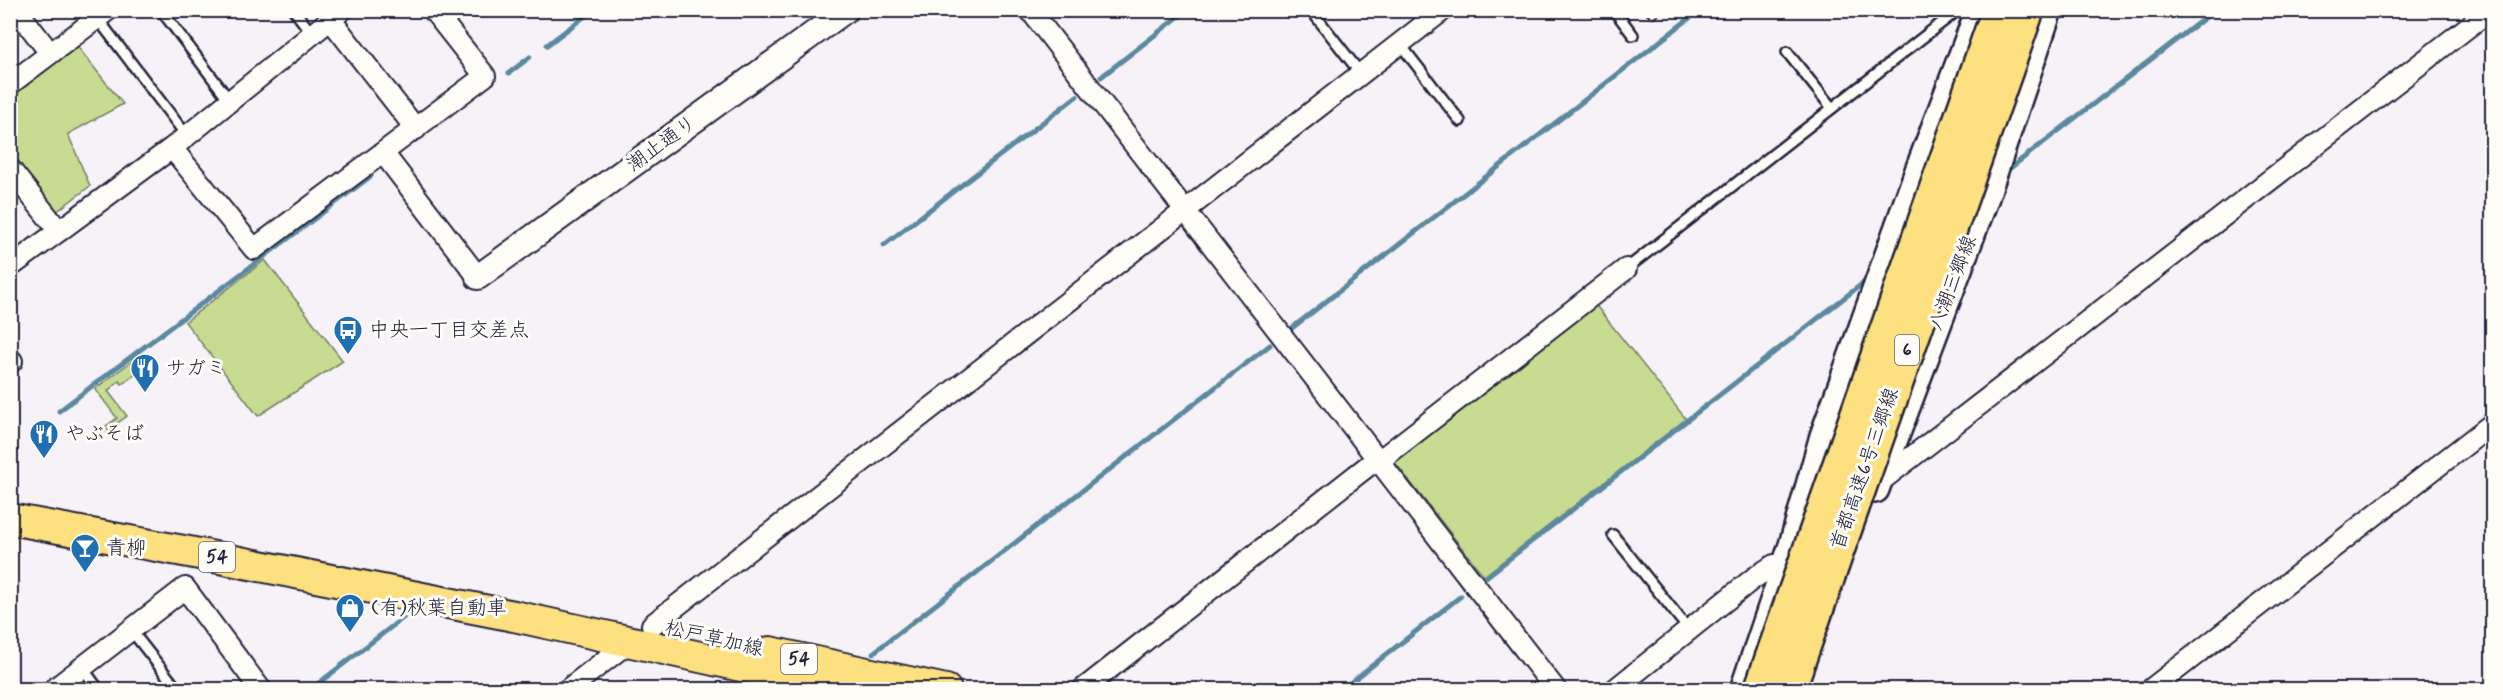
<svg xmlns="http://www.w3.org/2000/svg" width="2503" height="700" font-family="Mynerve,'Klee One',sans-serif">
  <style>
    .green { fill: #c7db91; stroke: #747e66; stroke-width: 1.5 }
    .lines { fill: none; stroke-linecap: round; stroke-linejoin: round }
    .stream { stroke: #5b899f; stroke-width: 5 }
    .service-casing { stroke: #22223b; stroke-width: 14 }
    .minor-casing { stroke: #22223b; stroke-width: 24 }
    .tertiary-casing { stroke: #22223b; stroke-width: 28 }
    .secondary-casing { stroke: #22223b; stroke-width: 32 }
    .primary-casing { stroke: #22223b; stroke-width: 34 }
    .service { stroke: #fdfcf7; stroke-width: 9 }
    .minor { stroke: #fdfcf7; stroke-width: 20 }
    .tertiary { stroke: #fdfcf7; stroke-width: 24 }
    .secondary { stroke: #fdfcf7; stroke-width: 27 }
    .primary { stroke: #fde080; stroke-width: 30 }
    .motorway-bridge-casing { stroke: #22223b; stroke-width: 38; stroke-linecap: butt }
    .motorway-bridge { stroke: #fde080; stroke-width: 33 }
    .labels { text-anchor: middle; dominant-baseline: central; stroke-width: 6; stroke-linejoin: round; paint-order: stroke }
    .shield { fill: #fdfcf7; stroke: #646373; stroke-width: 1.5 }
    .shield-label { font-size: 18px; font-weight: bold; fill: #22223b }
    .street-label { font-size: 20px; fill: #22223b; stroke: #fdfcf7 }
    .poi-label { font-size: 20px; fill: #22223b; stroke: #fdfcf7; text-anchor: start }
  </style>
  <rect width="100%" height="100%" fill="#f7f2f8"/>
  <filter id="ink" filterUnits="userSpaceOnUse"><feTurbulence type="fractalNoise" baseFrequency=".0167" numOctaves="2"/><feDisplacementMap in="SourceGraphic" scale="12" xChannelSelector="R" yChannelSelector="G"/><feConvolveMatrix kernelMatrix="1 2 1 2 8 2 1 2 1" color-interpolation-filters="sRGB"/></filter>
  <g filter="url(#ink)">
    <g class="green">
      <path d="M77 46 123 104 68 134 90 186 56 212 11 154V98Z"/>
      <path d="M265 260 343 361 258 416 185 322Z"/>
      <path d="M1594 303 1686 419 1484 576 1393 460Z"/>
      <path d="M136 358 144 368 122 384 119 381 108 391 127 416 94 440 91 437 117 418 95 389Z"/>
    </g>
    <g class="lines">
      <g class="stream">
        <path d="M547 45 593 10"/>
        <path d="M509 73 530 57"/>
        <path d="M1101 77 1187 10"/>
        <path d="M2009 169 2215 10"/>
        <path d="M884 245 1077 96"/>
        <path d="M1292 328 1700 10"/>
        <path d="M59 411 371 176"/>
        <path d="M1486 577 1867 280"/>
        <path d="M873 653 1270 345"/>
        <path d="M310 690 404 617"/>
        <path d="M1341 690 1461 596"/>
      </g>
      <g class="service-casing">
        <g id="service">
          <path d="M161 10 230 101"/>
          <path d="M294 10 312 34"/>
          <path d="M1311 10 1361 74"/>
          <path d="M1614 10 1633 35"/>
          <path d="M1651 10 1653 12"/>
          <path d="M98 19 186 135"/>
          <path d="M1400 44 1460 121"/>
          <path d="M1787 52 1832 108"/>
          <path d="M1626 269 1958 10"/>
          <path d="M1613 535 1689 630"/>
          <path d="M131 630 178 690"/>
          <path d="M82 667 99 690"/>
        </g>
      </g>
      <g class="minor-casing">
        <g id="minor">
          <path d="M17 10 50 53"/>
          <path d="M1030 10 1556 690"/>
          <path d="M331 20 416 129"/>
          <path d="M10 84 108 10"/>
          <path d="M172 148 254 249 485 76 433 10"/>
          <path d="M384 154 478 277"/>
          <path d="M10 169 59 231"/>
          <path d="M10 267 172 148 342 10"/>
          <path d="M10 362 12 361"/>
          <path d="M1380 460 1626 269"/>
          <path d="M1878 483 2490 10"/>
          <path d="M652 625 1443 10"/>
          <path d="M53 690 185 588 261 690"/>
          <path d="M567 690 629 642"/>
          <path d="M1082 690 1378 458"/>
          <path d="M1614 690 1754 578 1774 565H1785"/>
          <path d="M2150 690 2492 424"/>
        </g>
      </g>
      <g class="tertiary-casing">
        <path id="tertiary" d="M478 277 846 10"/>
      </g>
      <g class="secondary-casing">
        <g id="secondary">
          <path d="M1875 489 1985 197 2048 10"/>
          <path d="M1744 690 1793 545 1824 436 1920 168 1980 10"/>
        </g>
      </g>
      <g class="primary-casing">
        <g id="primary">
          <path d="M10 519 189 552 514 616 750 668 831 690"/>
          <path d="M770 652 946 690"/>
        </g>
      </g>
      <use href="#service" class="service"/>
      <use href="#minor" class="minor"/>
      <use href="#tertiary" class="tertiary"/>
      <use href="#secondary" class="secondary"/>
      <use href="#primary" class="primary"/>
      <g class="motorway-bridge-casing">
        <g id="motorway-bridge">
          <path d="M1761 690 1999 10"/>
          <path d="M1788 690 2027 10"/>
        </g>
      </g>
      <use href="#motorway-bridge" class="motorway-bridge"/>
    </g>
  </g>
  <defs>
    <g id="bus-pin" transform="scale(1.5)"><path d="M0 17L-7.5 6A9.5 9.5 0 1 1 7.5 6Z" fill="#1f6fb2" stroke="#fdfcf7"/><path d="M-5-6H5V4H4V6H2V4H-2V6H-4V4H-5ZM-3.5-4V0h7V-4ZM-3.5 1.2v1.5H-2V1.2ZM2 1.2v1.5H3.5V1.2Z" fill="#fff"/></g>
    <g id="restaurant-pin" transform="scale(1.5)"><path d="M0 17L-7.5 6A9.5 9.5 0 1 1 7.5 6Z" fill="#1f6fb2" stroke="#fdfcf7"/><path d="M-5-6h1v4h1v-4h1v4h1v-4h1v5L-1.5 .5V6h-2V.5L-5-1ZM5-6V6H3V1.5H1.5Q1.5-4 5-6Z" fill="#fff"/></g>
    <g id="bar-pin" transform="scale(1.5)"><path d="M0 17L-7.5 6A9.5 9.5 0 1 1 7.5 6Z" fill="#1f6fb2" stroke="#fdfcf7"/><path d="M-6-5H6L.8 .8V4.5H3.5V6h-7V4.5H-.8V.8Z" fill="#fff"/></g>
    <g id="shop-pin" transform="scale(1.5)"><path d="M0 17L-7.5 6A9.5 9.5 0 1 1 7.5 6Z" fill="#1f6fb2" stroke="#fdfcf7"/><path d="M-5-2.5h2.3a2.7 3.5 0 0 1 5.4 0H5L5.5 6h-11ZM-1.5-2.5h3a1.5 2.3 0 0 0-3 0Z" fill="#fff"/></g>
  </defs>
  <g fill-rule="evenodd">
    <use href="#bus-pin" x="348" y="330"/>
    <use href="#restaurant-pin" x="145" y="368"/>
    <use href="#restaurant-pin" x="44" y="434"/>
    <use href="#bar-pin" x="85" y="548"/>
    <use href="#shop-pin" x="350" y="608"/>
  </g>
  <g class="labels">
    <g class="shield">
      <rect x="1895" y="335" width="24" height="30" rx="4.5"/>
      <rect x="199" y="542" width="36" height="30" rx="4.5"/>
      <rect x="781" y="644" width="36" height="30" rx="4.5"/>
    </g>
    <g class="shield-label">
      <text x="1907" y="350">6</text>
      <text x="217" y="557">54</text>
      <text x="799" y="659">54</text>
    </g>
    <g class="street-label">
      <text transform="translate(662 144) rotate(-36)">潮止通り</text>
      <text transform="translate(1953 283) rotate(-69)">八潮三郷線</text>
      <text transform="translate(1865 469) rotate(-71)">首都高速6号三郷線</text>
      <text transform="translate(714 639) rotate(13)">松戸草加線</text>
    </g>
    <g class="poi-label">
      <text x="369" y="330">中央一丁目交差点</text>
      <text x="166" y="368">サガミ</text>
      <text x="65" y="434">やぶそば</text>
      <text x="106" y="548">青柳</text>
      <text x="371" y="608">(有)秋葉自動車</text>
    </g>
  </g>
  <rect width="2503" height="700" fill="none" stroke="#fdfcf7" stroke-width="36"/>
  <rect x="18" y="18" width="2467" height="664" fill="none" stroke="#22223b" stroke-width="2" filter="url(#ink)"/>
</svg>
